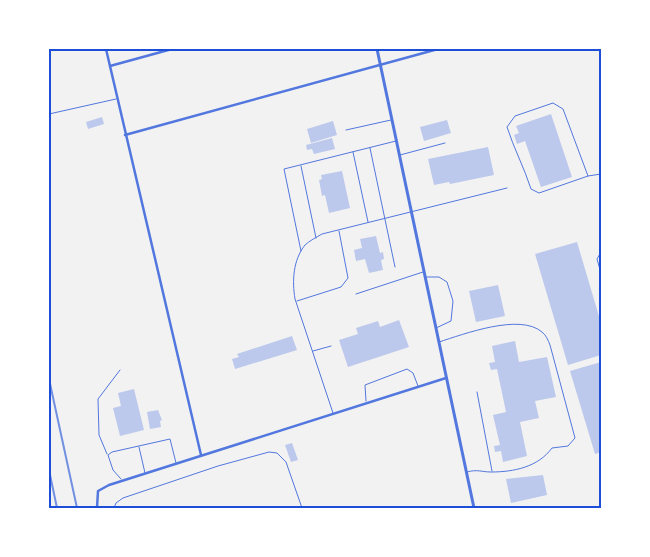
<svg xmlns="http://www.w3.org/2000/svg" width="650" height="557" font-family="'DM Sans',sans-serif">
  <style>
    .building { fill: #bdc9ec }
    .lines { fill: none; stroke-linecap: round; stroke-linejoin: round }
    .service { stroke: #5277de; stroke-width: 1 }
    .minor { stroke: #5277de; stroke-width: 2.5 }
    .tertiary { stroke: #5277de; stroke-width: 3 }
    .rail { stroke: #7290e2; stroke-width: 2 }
    .neatline { fill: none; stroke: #1d4ed8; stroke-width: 2 }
  </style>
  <rect width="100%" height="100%" fill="#f2f2f2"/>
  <g class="building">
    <path d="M551 114 572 177 541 187 525 141 517 144 514 135 519 133 516 126Z"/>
    <path d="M102 117 104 124 88 129 86 122Z"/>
    <path d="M447 120 451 133 424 141 420 127Z"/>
    <path d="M333 121 337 135 311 143 307 129Z"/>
    <path d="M332 138 335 149 314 154 312 149 307 150 306 145Z"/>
    <path d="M488 147 494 175 450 184 449 182 434 185 428 159Z"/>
    <path d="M342 171 350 208 329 213 325 195 322 196 319 180 322 179 321 175Z"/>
    <path d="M376 236 380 253 383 252 384 259 381 260 383 270 369 273 365 259 356 261 354 250 362 248 360 239Z"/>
    <path d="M577 242 601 323V355L568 365 535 254Z"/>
    <path d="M498 285 505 316 476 322 469 291Z"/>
    <path d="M399 320 409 347 348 367 339 340 358 334 356 328 378 321 380 327Z"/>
    <path d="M292 336 297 350 235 369 232 359 239 357 237 354Z"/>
    <path d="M515 341 519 362 547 357 556 397 535 401 539 418 520 422 527 456 503 462 501 451 495 452 494 446 500 445 493 415 506 412 497 369 491 370 489 363 495 362 492 346Z"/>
    <path d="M601 362V452L595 454 570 371Z"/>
    <path d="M134 389 144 430 120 436 113 408 121 406 118 393Z"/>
    <path d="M158 410 162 420 160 421 161 427 150 429 147 412Z"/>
    <path d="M292 443 298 460 291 462 285 445Z"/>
    <path d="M543 475 547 495 511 503 506 479Z"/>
  </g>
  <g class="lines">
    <g class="service">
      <path d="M49 114 116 99"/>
      <path d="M346 130 391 120"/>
      <path d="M370 148 395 267"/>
      <path d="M353 152 368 222"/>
      <path d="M400 155 445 143"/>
      <path d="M301 166 316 238"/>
      <path d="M588 176 563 109 553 103 515 116 507 127C514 149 524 167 531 189L539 193 588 176 601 174"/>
      <path d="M301 251 284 169 396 141"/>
      <path d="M601 252 597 259 601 273"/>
      <path d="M426 277H439L447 282 453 301 451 321 436 328"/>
      <path d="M356 294 423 272"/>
      <path d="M297 301 341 287 348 278 339 231"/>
      <path d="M439 342C464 334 520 313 542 332 546 335 548 340 550 345L575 438 568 446 552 448C538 467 514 472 491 472 482 472 477 469 467 472"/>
      <path d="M313 351 331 346"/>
      <path d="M477 392 492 471"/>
      <path d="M366 401 365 385 407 369 413 373 418 386"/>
      <path d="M333 413 295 299C292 281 293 260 305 245 309 241 317 237 322 234L507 188"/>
      <path d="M139 447 145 473"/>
      <path d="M107 454 99 435 98 399 120 370"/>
      <path d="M121 479 113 470 108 455 112 452 170 439 176 463"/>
      <path d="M114 508 116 503 123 498 218 466 269 452 277 453 286 462 302 508"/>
    </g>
    <g class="minor">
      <path d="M106 49 201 455"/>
      <path d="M110 66 172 49"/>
      <path d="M125 135 438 49"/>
      <path d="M97 508 98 491 109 485 446 378"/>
    </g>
    <path class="tertiary" d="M377 49 474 508"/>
    <g class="rail">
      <path d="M49 379 77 508"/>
      <path d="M49 470 57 508"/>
    </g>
  </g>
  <rect width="650" height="557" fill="none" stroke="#ffffff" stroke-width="100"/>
  <rect x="50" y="50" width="550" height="457" class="neatline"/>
</svg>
